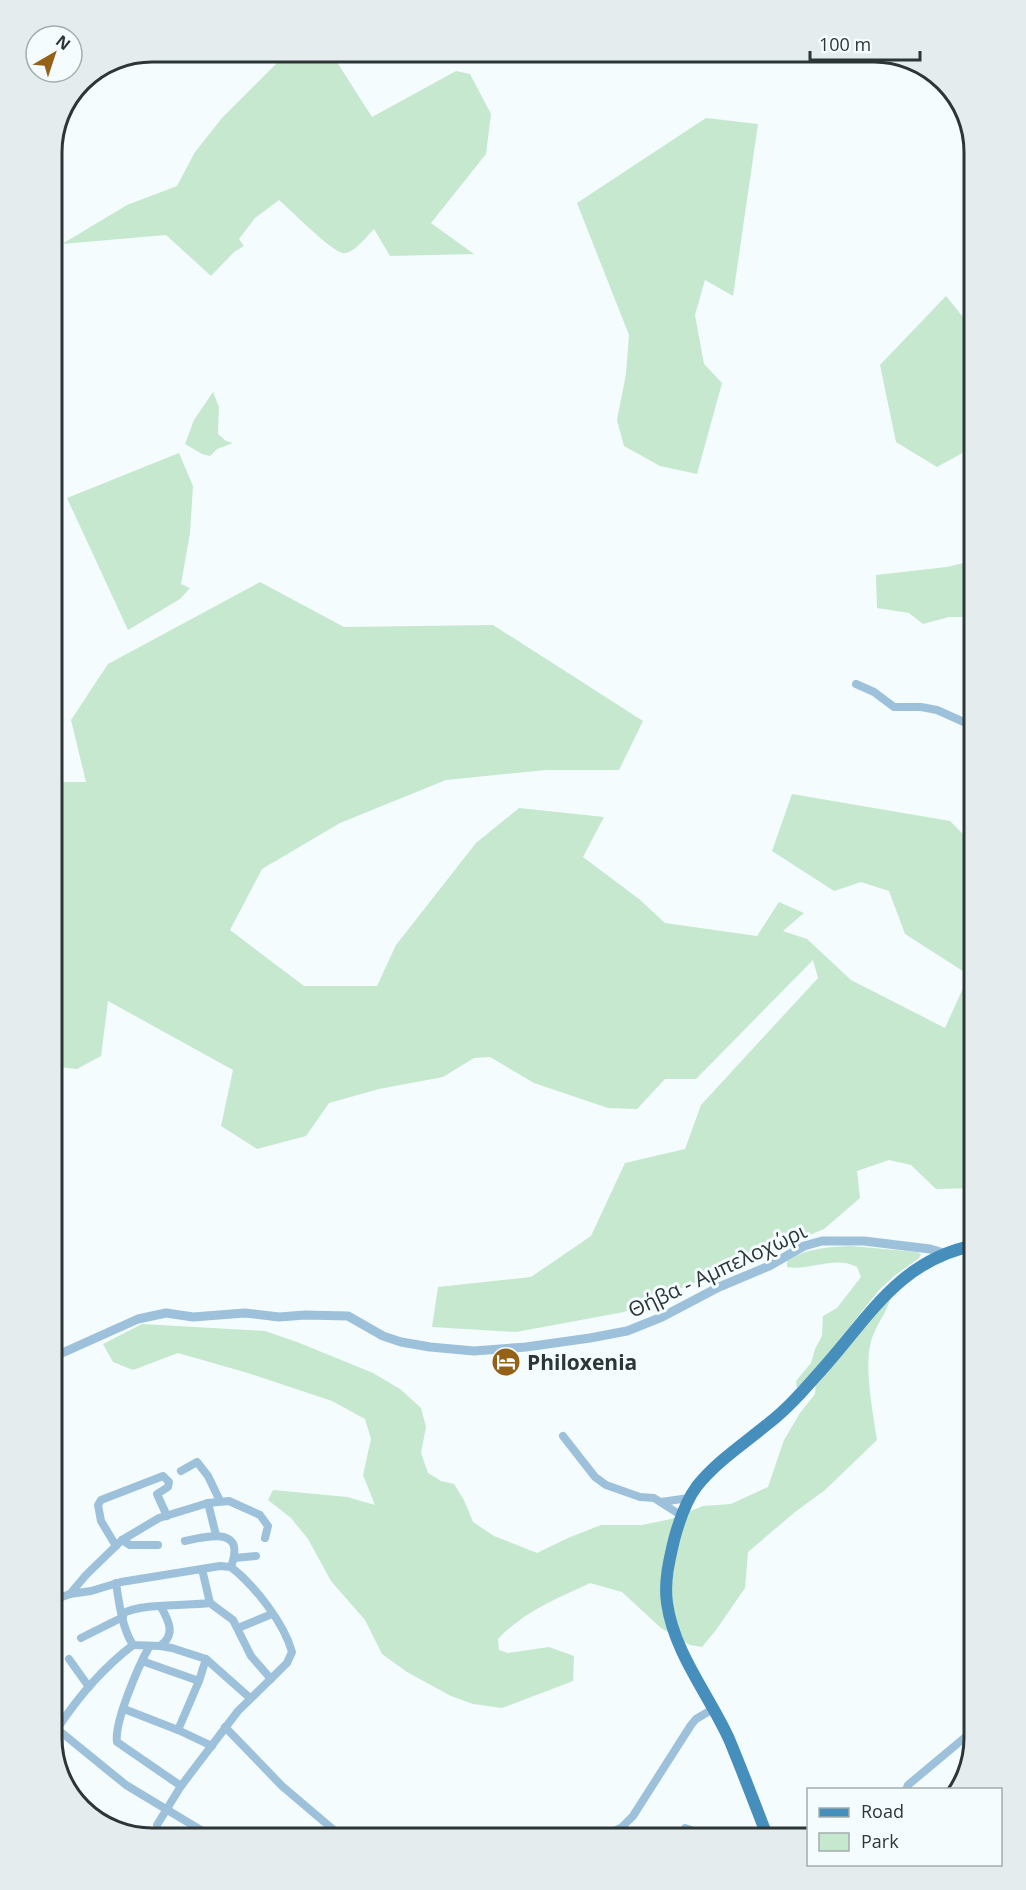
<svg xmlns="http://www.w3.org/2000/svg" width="1026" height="1890" font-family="'Open Sans',sans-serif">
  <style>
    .green { fill: #c5e8cf }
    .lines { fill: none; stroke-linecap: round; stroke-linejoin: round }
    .minor { stroke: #9dc1da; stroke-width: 8 }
    .tertiary { stroke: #9dc1da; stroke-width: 9 }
    .primary { stroke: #468ebb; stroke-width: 12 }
    .labels { text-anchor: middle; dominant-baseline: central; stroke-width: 6; stroke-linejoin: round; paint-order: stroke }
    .street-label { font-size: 21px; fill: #2d3637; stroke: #f4fcfe }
    .poi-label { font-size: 21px; font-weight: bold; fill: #2d3637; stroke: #f4fcfe; text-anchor: start }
    .rim { fill: none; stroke: #2d3637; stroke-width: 3 }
  </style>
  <rect width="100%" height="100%" fill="#f4fcfe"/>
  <g class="green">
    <path d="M333 56 372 117 456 71 470 74 491 114 486 154 431 223 474 254 390 256 374 229C367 236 355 252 345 253 334 255 290 209 279 200L255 218 239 239 244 246 234 252 211 276 166 235 62 244 127 205 177 186 195 152 222 118 283 57Z"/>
    <path d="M706 118 758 124 733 296 705 280 695 315 704 364 722 383 697 474 660 466 624 446 617 420 626 374 629 335 577 203Z"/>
    <path d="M946 296 971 327 975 337V446L937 467 896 442 880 365Z"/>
    <path d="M213 392 219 407 218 434 226 441 233 443 217 449 210 456 202 454 185 444 194 420Z"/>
    <path d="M179 453 193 486 190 533 181 584 190 588 180 599 128 630 67 498Z"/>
    <path d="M975 560V617H949L923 624 909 613 877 608 876 575 947 567Z"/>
    <path d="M260 582 344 627 493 625 643 721 619 770H546L446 780 340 823 262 869 230 930 304 986H377L396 945 476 843 519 808 604 817 583 857 639 899 665 923 757 936 779 902 804 913 783 931 807 939 851 980 945 1028 969 975 905 934 889 891 861 882 834 891 772 851 792 794 950 821 975 846V1188L936 1189 911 1165 889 1160 857 1171 860 1198 824 1229 624 1312 516 1332 432 1327 438 1287 531 1277 591 1236 625 1163 685 1149 701 1105 818 978 813 960 696 1079H665L637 1109 608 1108 534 1083 490 1057 474 1058 443 1077 379 1089 329 1103 306 1136 257 1149 221 1126 233 1070 108 1001 101 1056 77 1069 51 1066V782H86L71 720 108 664Z"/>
    <path d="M851 1246 918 1252 921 1255 918 1259 894 1276 879 1290 823 1360 797 1388 796 1381 811 1363 815 1349 822 1336 823 1316 837 1308 861 1277 857 1267C836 1255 810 1271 787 1267V1261C807 1248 828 1247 851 1246Z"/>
    <path d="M891 1296C888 1311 877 1323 872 1338 863 1363 873 1413 877 1440L825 1490 795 1512 748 1552 745 1588 716 1630 702 1647 690 1645 661 1628 622 1592 590 1583C556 1599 523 1612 498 1639L499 1650 508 1653 549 1647 574 1656 573 1681 502 1708 473 1704 451 1696 407 1672 382 1654 365 1620 331 1581 308 1539 291 1518 268 1500 273 1490 347 1497 375 1505 363 1475 371 1439 365 1419 332 1401 248 1373 178 1353 133 1370 113 1362 103 1344 142 1324 265 1331 297 1342 373 1373 400 1389 421 1408 426 1427 421 1453 428 1473 441 1481 454 1484 464 1500 473 1522 494 1536 537 1553 568 1538 601 1525H642L671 1519 703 1506 731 1504 768 1487 784 1440 800 1413 815 1394 816 1383Z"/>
  </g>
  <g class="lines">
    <g class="minor">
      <path d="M856 684 874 692 894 707H921L937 710 975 727"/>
      <path d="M563 1436 595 1477 606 1485 640 1497 654 1498 682 1516"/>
      <path d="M181 1471 197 1462 208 1476 220 1501"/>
      <path d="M661 1502 689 1498"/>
      <path d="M208 1503 216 1535"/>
      <path d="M122 1540 130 1545H158"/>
      <path d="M185 1541C209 1536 246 1526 231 1567"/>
      <path d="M116 1546 101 1521 98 1505 101 1500 163 1476 169 1482 168 1487 157 1494 167 1516"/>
      <path d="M234 1558 256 1556"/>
      <path d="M202 1569 210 1603"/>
      <path d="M116 1583C119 1603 122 1628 133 1645L160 1646C176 1635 169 1621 161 1607"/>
      <path d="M70 1594 91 1591 121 1582 220 1566 231 1567C255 1586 284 1623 292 1652L287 1663 238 1711 181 1786 157 1825 159 1839"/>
      <path d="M51 1601 70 1594 86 1575 122 1540 159 1518 208 1503 229 1501 260 1515 268 1526 265 1538"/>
      <path d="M122 1614C140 1603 187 1606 210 1603L233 1620 251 1656 271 1679"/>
      <path d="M238 1628 272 1614"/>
      <path d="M81 1638 123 1617"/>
      <path d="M160 1646 172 1648 206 1659 199 1681 178 1730"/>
      <path d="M149 1647C139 1665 114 1722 117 1742L181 1786"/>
      <path d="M69 1659 89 1687"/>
      <path d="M206 1659 250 1698"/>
      <path d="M142 1661 199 1681"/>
      <path d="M124 1709 178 1730 212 1746"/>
      <path d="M51 1724 126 1785 214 1838"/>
      <path d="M225 1727 282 1786 342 1837"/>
      <path d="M57 1729C78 1697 103 1668 133 1645"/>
      <path d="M906 1790 908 1785 975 1729"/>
      <path d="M685 1828 700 1833"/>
      <path d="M614 1831 621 1828 633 1816 691 1725 696 1719 713 1709"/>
      <path d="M491 1835 492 1832"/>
    </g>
    <path class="tertiary" d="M51 1358 138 1319 166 1313 193 1317 245 1313 279 1317 305 1315 348 1316 383 1336 401 1342 430 1347 474 1351 526 1347 590 1338 627 1331 662 1317 719 1287 769 1266 804 1246 822 1241H864L930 1249 947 1254"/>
    <path class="primary" d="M766 1833C754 1802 742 1770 729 1739 709 1695 674 1653 667 1603 664 1582 669 1561 674 1540 679 1521 685 1502 697 1486 717 1461 745 1443 769 1423 787 1409 802 1392 817 1375 867 1321 896 1261 975 1245"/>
  </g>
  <defs>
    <g id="hotel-disc" transform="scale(1.5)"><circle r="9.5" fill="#956116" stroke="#f4fcfe"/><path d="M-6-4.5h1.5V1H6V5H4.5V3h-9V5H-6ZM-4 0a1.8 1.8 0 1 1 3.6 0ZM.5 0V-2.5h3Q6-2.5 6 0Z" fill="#fff"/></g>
  </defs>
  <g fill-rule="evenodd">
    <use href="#hotel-disc" x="506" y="1362"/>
  </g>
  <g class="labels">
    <g class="street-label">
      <text transform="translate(717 1270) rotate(-25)">Θήβα - Αμπελοχώρι</text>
    </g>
    <g class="poi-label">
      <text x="527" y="1362">Philoxenia</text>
    </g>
  </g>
  <path d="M0 0H1026V1890H0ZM152 62H874A90 90 0 0 1 964 152V1738A90 90 0 0 1 874 1828H152A90 90 0 0 1 62 1738V152A90 90 0 0 1 152 62Z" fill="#e4ecee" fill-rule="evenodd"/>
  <path class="rim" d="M152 62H874A90 90 0 0 1 964 152V1738A90 90 0 0 1 874 1828H152A90 90 0 0 1 62 1738V152A90 90 0 0 1 152 62Z"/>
  <rect x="807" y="1788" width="195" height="78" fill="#f4fcfe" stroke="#a4adae" stroke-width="1.5"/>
  <rect x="819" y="1808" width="30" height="9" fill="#468ebb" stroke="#a4adae" stroke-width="1.5"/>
  <text x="861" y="1818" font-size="18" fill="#2d3637">Road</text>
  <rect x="819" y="1833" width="30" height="18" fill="#c5e8cf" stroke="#a4adae" stroke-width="1.5"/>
  <text x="861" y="1848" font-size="18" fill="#2d3637">Park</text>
  <g transform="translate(54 54) rotate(39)"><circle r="28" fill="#f4fcfe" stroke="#a4adae" stroke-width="1.5"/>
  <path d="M0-4.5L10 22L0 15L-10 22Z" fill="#956116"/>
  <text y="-9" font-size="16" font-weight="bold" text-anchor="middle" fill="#2d3637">N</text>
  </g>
  <path d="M810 51v9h110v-9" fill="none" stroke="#2d3637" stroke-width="3"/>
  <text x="819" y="51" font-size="18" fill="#2d3637" stroke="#f4fcfe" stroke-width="4.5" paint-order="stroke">100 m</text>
</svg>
